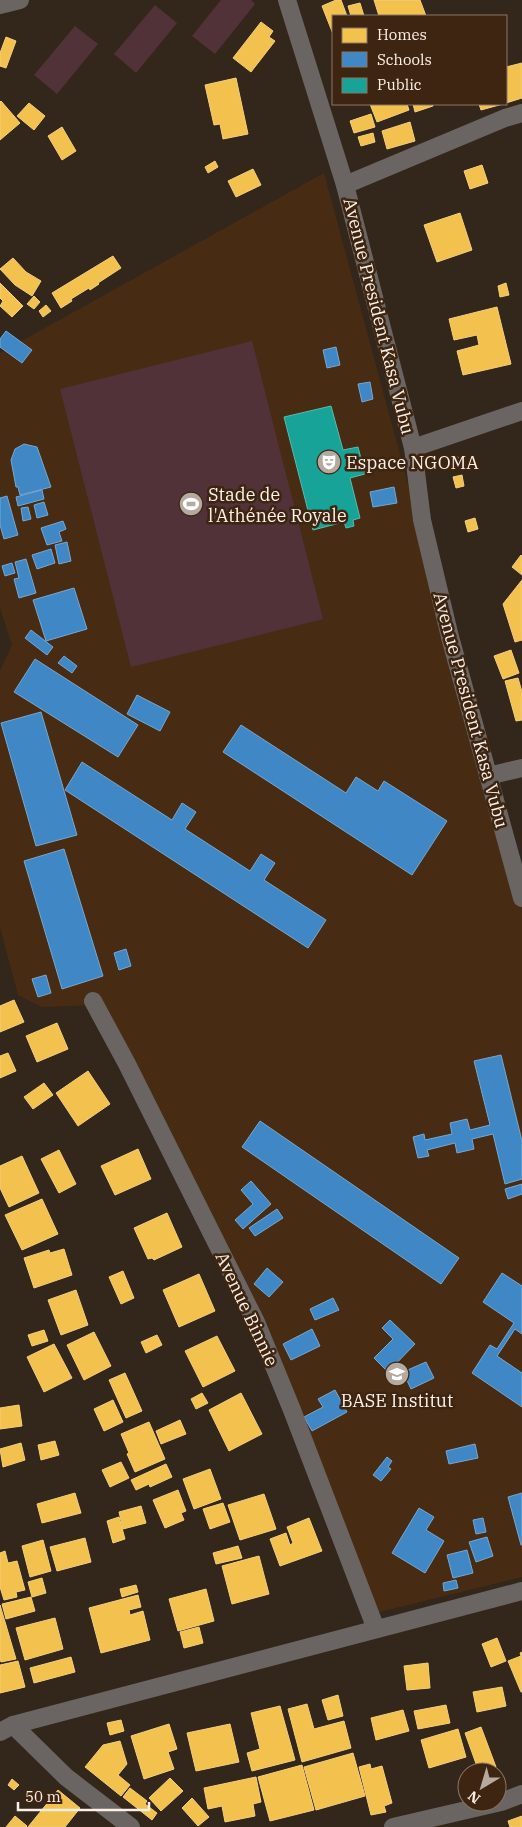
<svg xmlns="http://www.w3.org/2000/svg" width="522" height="1827" font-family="'IBM Plex Serif',serif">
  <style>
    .built { fill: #472c13 }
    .green { fill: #503238 }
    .homes { fill: #f2c14e; stroke: #f5cf7c }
    .schools { fill: #3f88c5; stroke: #78a7cf }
    .public { fill: #17a398; stroke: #5cbaaf }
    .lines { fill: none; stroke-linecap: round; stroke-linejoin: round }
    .minor { stroke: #6a6462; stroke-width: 18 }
    .labels { text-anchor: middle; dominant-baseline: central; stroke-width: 5; stroke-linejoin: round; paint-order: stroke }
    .street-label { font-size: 18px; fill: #fdf0e6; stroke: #3d2511 }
    .poi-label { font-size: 18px; fill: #fdf0e6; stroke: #3d2511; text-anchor: start }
  </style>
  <rect width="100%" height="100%" fill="#33261b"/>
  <path class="built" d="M324 173 522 906V1577L371 1614 187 1172 95 1005 42 1007 18 995 0 927V671L12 645 0 608V353Z"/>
  <g class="green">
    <path d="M221 0H251L255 4 215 54 192 36Z"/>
    <path d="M155 5 177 23 136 73 114 54Z"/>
    <path d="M75 26 98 44 57 94 34 75Z"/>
    <path d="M252 341 323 619 131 667 60 389Z"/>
  </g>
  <g class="homes">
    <path d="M336 0H341L347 16H333V34L322 6Z"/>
    <path d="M374 0H420L426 16H379Z"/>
    <path d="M360 3 364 16H351L348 6Z"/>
    <path d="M261 22 273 31 269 37 275 41 251 72 233 58Z"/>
    <path d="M6 37 16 41 6 68 0 66V53Z"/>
    <path d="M522 63V98L506 103V67Z"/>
    <path d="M236 78 248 134 223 139 220 124 214 125 205 85Z"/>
    <path d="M1 101 20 123 0 140V102Z"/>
    <path d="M29 103 45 116 34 130 17 116Z"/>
    <path d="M370 104H407L409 110 377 122Z"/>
    <path d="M413 104H433V106L415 112Z"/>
    <path d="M479 104H503L481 110Z"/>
    <path d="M371 114 375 127 354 133 350 121Z"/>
    <path d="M410 122 415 141 387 149 382 131Z"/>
    <path d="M62 127 76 151 62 160 48 136Z"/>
    <path d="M373 133 375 142 361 146 358 137Z"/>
    <path d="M215 161 218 167 208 173 205 167Z"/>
    <path d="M482 165 488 183 470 189 464 171Z"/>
    <path d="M253 169 261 185 236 197 228 181Z"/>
    <path d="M460 213 472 250 437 262 424 225Z"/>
    <path d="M113 256 121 268 98 283 99 284 90 290 89 288 71 299 72 301 61 308 52 293Z"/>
    <path d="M13 258 26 272 41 281 32 296 15 285 0 269Z"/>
    <path d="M0 283 23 306 12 317 0 306 3 301 0 298Z"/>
    <path d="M506 283 509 295 500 297 498 286Z"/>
    <path d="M34 296 40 302 34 309 27 304Z"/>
    <path d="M46 305 51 311 43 317 39 311Z"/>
    <path d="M497 307 511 364 463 375 457 351 479 345 477 335 454 340 449 319Z"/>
    <path d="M458 457 460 465 449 468 447 459Z"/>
    <path d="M462 475 464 486 456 488 453 477Z"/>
    <path d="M475 518 478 529 468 532 465 521Z"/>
    <path d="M521 555 522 556V575L512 567Z"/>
    <path d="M522 580V640L515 642 503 604Z"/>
    <path d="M511 650 519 673 503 679 494 656Z"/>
    <path d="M518 678 522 692V720L516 721 505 681Z"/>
    <path d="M14 1000 24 1022 0 1032V1006Z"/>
    <path d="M57 1023 68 1049 37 1062 26 1036Z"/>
    <path d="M8 1053 16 1071 0 1078V1056Z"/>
    <path d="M88 1071 110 1104 78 1126 56 1093Z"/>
    <path d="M44 1083 53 1095 33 1109 24 1097Z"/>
    <path d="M138 1149 151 1179 115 1195 101 1166Z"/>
    <path d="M59 1150 76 1184 59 1193 41 1159Z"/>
    <path d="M22 1156 39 1193 9 1207 0 1188V1166Z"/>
    <path d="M42 1199 58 1234 22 1250 5 1215Z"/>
    <path d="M167 1213 182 1247 154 1260 152 1258 148 1259 134 1228Z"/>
    <path d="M64 1249 72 1275 34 1288 24 1258 49 1250 50 1253Z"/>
    <path d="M123 1271 134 1298 121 1304 109 1277Z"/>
    <path d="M199 1274 215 1311 179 1327 163 1290Z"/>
    <path d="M76 1290 88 1325 61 1335 48 1300Z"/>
    <path d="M44 1330 48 1341 32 1346 28 1335Z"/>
    <path d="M94 1332 111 1366 84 1380 67 1345Z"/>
    <path d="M157 1335 162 1345 146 1353 141 1342Z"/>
    <path d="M217 1336 235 1371 203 1387 185 1351Z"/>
    <path d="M54 1344 72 1378 44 1392 27 1357Z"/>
    <path d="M125 1373 142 1411 126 1418 109 1380Z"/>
    <path d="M202 1393 208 1403 196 1409 191 1399Z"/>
    <path d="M241 1393 262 1434 229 1451 209 1410Z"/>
    <path d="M113 1400 123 1422 104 1431 94 1409Z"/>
    <path d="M19 1405 22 1426 0 1429V1408Z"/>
    <path d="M180 1420 186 1434 161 1444 156 1431Z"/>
    <path d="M149 1422 165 1459 135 1472 127 1454 129 1453 121 1434Z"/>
    <path d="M55 1441 59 1455 41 1460 38 1445Z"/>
    <path d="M21 1443 25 1460 3 1467 0 1449Z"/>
    <path d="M121 1462 129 1478 110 1487 102 1470Z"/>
    <path d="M166 1464 172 1477 150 1487 149 1484 136 1490 131 1480Z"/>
    <path d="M210 1469 221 1499 194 1509 183 1479Z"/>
    <path d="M178 1490 186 1511 181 1513 184 1520 165 1528 153 1500Z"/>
    <path d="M75 1493 81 1513 42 1523 37 1504Z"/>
    <path d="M264 1494 276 1529 240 1540 228 1505Z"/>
    <path d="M223 1503 230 1522 210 1529 203 1509Z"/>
    <path d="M141 1506 146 1523 123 1529 119 1512Z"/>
    <path d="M119 1517 125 1539 113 1543 107 1521Z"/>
    <path d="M309 1518 322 1551 280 1566 270 1539 286 1533 290 1545 293 1543 287 1527Z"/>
    <path d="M85 1538 91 1562 57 1571 50 1547Z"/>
    <path d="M43 1540 51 1571 30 1577 22 1546Z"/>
    <path d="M238 1546 242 1558 216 1564 213 1553Z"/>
    <path d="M5 1551 8 1563 17 1561 25 1590 16 1592 17 1597 4 1600 0 1587V1553Z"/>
    <path d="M259 1556 269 1594 232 1604 222 1566Z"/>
    <path d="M42 1578 46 1593 32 1597 28 1582Z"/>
    <path d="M136 1585 138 1592 122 1597 120 1589Z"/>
    <path d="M206 1589 214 1621 178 1631 169 1599Z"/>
    <path d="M138 1595 141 1607 129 1610 130 1615 143 1611 150 1640 101 1653 89 1608Z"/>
    <path d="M31 1597 35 1611 6 1619 2 1604Z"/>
    <path d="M0 1605 16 1659 1 1662 0 1660Z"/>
    <path d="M55 1618 63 1649 25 1660 16 1628Z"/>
    <path d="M199 1627 203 1643 184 1648 180 1632Z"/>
    <path d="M497 1638 506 1661 491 1667 482 1644Z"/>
    <path d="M522 1652V1692H521L508 1661 521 1656 520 1653Z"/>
    <path d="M71 1657 75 1672 34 1683 30 1668Z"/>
    <path d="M18 1661 25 1687 0 1693V1665Z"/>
    <path d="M428 1663 430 1688 407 1690 404 1666Z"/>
    <path d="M502 1687 506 1706 477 1712 473 1692Z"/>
    <path d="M338 1695 343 1716 328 1720 322 1700Z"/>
    <path d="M307 1704 314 1729 344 1721 351 1748 302 1762 288 1709Z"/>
    <path d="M446 1705 450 1723 418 1729 414 1711Z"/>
    <path d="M280 1706 295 1760 252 1771 247 1753 260 1749 251 1713Z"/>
    <path d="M403 1710 409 1731 376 1740 371 1718Z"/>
    <path d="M121 1720 124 1731 110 1735 107 1723Z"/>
    <path d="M169 1724 177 1749 168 1752 174 1769 144 1779 131 1736Z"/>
    <path d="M230 1724 239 1762 196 1771 187 1733Z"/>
    <path d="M481 1727 496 1767 479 1772 465 1733Z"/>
    <path d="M458 1729 466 1757 429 1768 421 1740Z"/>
    <path d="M120 1741 127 1764 118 1775 130 1785 121 1796 85 1767 103 1745Z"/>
    <path d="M353 1753 365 1796 316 1810 304 1767Z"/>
    <path d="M370 1764 371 1769 382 1766 392 1803 384 1806 386 1812 371 1815 359 1767Z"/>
    <path d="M302 1765 314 1810 270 1821 258 1777Z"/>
    <path d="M256 1777 261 1802 253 1804 255 1816 225 1822 222 1806 208 1809 204 1788Z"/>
    <path d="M170 1778 183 1791 161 1811 149 1798Z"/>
    <path d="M12 1779 19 1785 14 1790 8 1785Z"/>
    <path d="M130 1788 147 1801 145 1804 157 1813 152 1820 123 1797Z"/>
    <path d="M58 1790 80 1808 65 1827H28Z"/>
    <path d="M192 1798 209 1817 198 1826 182 1808Z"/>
    <path d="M15 1816 27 1826 26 1827H6Z"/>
    <path d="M522 1816V1827H510L508 1821Z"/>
  </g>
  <g class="schools">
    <path d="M6 331 32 350 22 363 0 347V339Z"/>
    <path d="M336 347 340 365 327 368 323 350Z"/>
    <path d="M370 382 373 399 362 402 358 384Z"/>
    <path d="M24 444 37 447 51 487 20 495 18 487H16L11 460 15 449Z"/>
    <path d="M394 487 397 503 373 507 370 492Z"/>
    <path d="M42 490 44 499 18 506 16 497Z"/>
    <path d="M7 496 18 535 4 539 0 525V498Z"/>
    <path d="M44 502 48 515 37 518 34 505Z"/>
    <path d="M28 507 31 519 23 521 21 508Z"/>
    <path d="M63 521 66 529 59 532 62 541 47 545 41 528Z"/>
    <path d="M67 542 71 561 59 564 55 545Z"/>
    <path d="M51 549 55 563 37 569 32 555Z"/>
    <path d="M26 559 36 593 19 598 14 579 19 578 15 562Z"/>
    <path d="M12 563 15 573 5 576 2 566Z"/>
    <path d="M74 588 87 629 46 641 33 600Z"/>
    <path d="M31 630 53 647 47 655 25 638Z"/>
    <path d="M64 656 77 666 72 673 58 663Z"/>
    <path d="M35 659 138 725 118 757 14 692Z"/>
    <path d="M137 695 170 712 160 731 127 714Z"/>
    <path d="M41 712 77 835 36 846 1 723Z"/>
    <path d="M241 725 346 793 356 777 378 791 384 781 447 821 412 875 223 752Z"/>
    <path d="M82 762 172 820 182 803 196 812 185 829 250 871 261 854 275 863 264 880 326 920 308 948 65 790Z"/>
    <path d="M64 849 103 976 62 989 24 861Z"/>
    <path d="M126 949 131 966 119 970 114 953Z"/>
    <path d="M46 975 51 993 38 997 32 979Z"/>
    <path d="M501 1055 522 1141V1179L505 1184 493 1134 472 1139 474 1149 457 1153 455 1143 427 1150 429 1156 418 1158 413 1137 424 1134 425 1140 452 1134 450 1123 467 1119 470 1130 490 1125 474 1061Z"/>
    <path d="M260 1121 459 1258 441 1284 242 1147Z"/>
    <path d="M251 1181 271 1204 243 1229 235 1220 253 1204 241 1190Z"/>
    <path d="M522 1184V1194L508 1199 505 1189Z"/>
    <path d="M277 1209 283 1218 255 1236 249 1228Z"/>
    <path d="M267 1268 283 1282 269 1297 254 1284Z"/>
    <path d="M502 1273 522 1286V1334L515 1329 497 1356 522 1373V1407L472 1373 490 1345 497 1349 514 1323 483 1302Z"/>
    <path d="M333 1298 339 1310 315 1320 310 1309Z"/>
    <path d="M390 1320 415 1344 388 1372 374 1358 393 1339 382 1328Z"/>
    <path d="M312 1329 320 1346 291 1360 283 1344Z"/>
    <path d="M426 1362 434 1378 411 1389 403 1372Z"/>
    <path d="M335 1390 347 1412 312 1431 304 1417 323 1407 318 1399Z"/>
    <path d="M475 1444 478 1458 449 1464 446 1451Z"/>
    <path d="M387 1457 392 1461 388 1467 391 1469 381 1481 373 1475Z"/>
    <path d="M522 1493V1545H521L508 1497Z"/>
    <path d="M419 1508 434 1517 426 1530 444 1541 425 1573 392 1553Z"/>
    <path d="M483 1518 486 1532 476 1534 473 1520Z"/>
    <path d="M487 1537 493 1556 476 1562 469 1542Z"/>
    <path d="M467 1550 473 1573 453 1578 447 1555Z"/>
    <path d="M456 1580 458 1588 444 1591 443 1583Z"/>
  </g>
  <path class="public" d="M331 406 343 450 358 447 365 474 350 478 360 518 353 520 354 526 346 528 344 522 313 530 284 417Z"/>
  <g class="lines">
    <g class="minor">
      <path d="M287 0 345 185 413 448 422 520 450 637 522 898"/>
      <path d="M0 5 20 0"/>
      <path d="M345 185 505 118 522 113"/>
      <path d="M413 448 522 411"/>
      <path d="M488 776 522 768"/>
      <path d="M93 1001 127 1064 256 1322 292 1410 376 1629"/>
      <path d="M13 1725 66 1777 131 1827"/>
      <path d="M0 1732 13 1725 522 1591"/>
      <path d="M393 1827 501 1802 522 1794"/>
    </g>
  </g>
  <defs>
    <g id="theatre-disc" transform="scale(1.25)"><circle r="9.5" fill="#b6a99f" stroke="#3d2511"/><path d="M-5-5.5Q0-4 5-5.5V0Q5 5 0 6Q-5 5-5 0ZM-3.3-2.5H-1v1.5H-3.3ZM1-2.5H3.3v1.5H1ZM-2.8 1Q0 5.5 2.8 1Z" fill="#fff"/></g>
    <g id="stadium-disc" transform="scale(1.25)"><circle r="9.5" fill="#b6a99f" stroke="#3d2511"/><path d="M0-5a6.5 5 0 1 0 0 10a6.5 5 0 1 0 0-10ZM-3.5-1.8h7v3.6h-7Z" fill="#fff"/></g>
    <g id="school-disc" transform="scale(1.25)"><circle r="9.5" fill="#b6a99f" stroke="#3d2511"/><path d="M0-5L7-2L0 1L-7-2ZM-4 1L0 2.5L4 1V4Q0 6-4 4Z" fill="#fff"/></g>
  </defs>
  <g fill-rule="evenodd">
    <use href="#theatre-disc" x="329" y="462"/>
    <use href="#stadium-disc" x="191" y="504"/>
    <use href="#school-disc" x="397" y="1374"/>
  </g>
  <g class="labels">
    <g class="street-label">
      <text transform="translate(379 316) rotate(76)">Avenue President Kasa Vubu</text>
      <text transform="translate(471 710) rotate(75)">Avenue President Kasa Vubu</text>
      <text transform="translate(247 1309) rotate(65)">Avenue Binnie</text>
    </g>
    <g class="poi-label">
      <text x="346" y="462">Espace NGOMA</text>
      <text x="208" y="494">Stade de<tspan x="208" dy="21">l'Athénée Royale</tspan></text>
      <text x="397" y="1400" text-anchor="middle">BASE Institut</text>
    </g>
  </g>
  <rect x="332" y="15" width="175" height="90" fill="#3d2511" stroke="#8a7666"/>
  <rect x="342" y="28" width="25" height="15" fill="#f2c14e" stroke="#8a7666"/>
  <text x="377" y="40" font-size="15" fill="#fdf0e6">Homes</text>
  <rect x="342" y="52" width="25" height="15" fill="#3f88c5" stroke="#8a7666"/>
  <text x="377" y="65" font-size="15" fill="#fdf0e6">Schools</text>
  <rect x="342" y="78" width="25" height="15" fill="#17a398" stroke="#8a7666"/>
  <text x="377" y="90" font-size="15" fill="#fdf0e6">Public</text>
  <g transform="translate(482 1787) rotate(218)"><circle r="24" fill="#3d2511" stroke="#8a7666"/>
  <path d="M0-4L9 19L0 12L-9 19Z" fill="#b6a99f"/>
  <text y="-8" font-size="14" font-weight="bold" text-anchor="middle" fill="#fdf0e6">N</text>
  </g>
  <path d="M18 1802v8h131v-8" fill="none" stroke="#fdf0e6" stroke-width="2.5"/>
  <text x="25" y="1802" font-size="15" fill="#fdf0e6" stroke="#3d2511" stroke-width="4" paint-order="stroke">50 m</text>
</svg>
